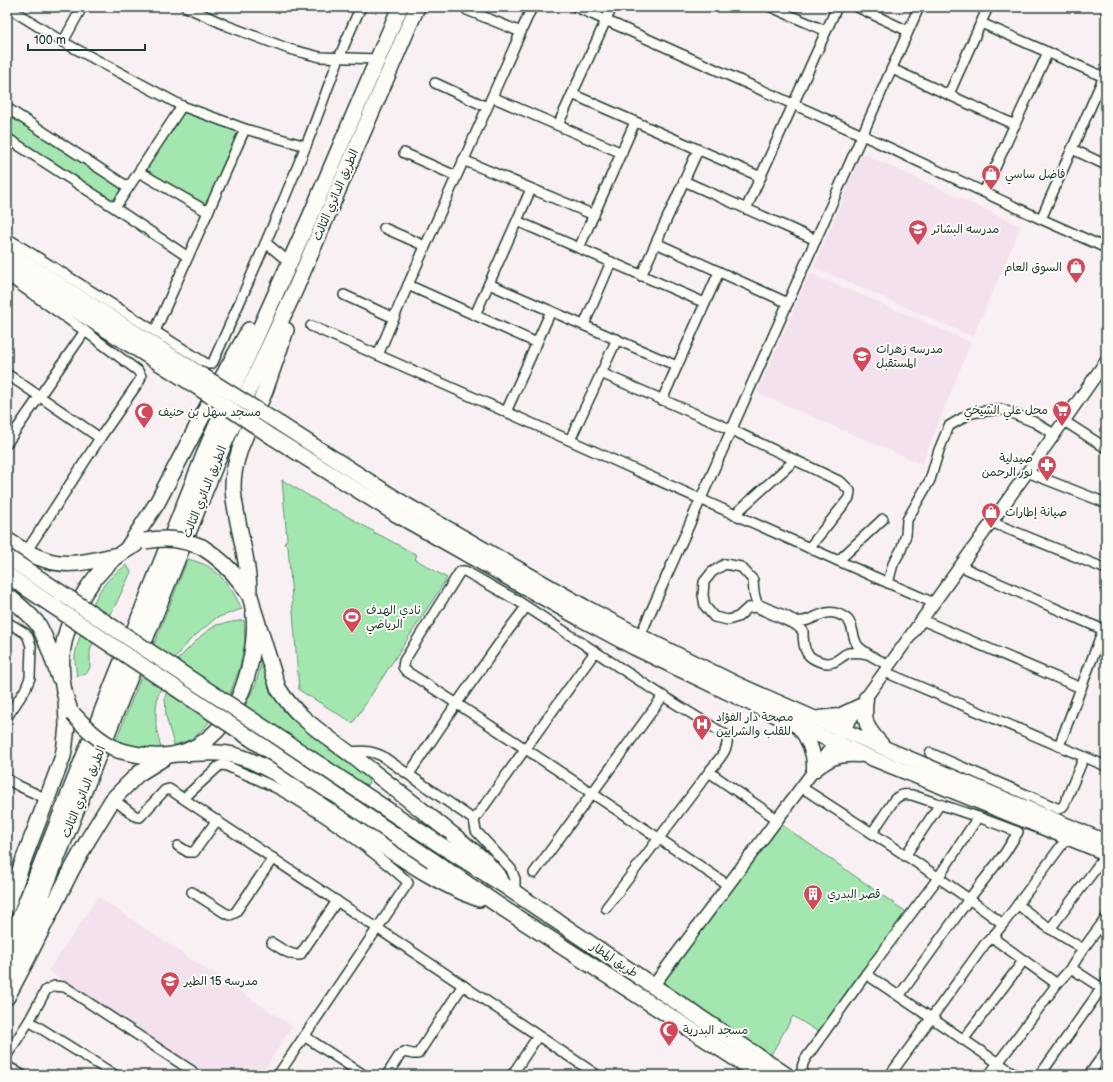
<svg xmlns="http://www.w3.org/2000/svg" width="1113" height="1082" font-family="'Balsamiq Sans','Playpen Sans Arabic',sans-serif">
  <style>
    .built { fill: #f4e1ee }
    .green { fill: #a4e6b0; stroke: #629272 }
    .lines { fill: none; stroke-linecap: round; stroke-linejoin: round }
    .minor-casing { stroke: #1f3d34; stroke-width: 12 }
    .tertiary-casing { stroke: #1f3d34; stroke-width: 14 }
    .primary-casing { stroke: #1f3d34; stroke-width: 17 }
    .trunk-casing { stroke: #1f3d34; stroke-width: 18 }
    .minor { stroke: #fdfcf7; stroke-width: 9 }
    .tertiary { stroke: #fdfcf7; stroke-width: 11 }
    .primary { stroke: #fdfcf7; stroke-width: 14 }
    .trunk { stroke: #fdfcf7; stroke-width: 15 }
    .primary-bridge-casing { stroke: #1f3d34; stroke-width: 17; stroke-linecap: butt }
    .trunk-bridge-casing { stroke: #1f3d34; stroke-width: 18; stroke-linecap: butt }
    .primary-bridge { stroke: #fdfcf7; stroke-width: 14 }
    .trunk-bridge { stroke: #fdfcf7; stroke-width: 15 }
    .labels { text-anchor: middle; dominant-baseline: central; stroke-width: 4; stroke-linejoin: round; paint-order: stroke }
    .poi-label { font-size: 12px; fill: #1f3d34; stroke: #fdfcf7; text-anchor: start }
    .street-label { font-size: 12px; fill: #1f3d34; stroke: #fdfcf7 }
  </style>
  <rect width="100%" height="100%" fill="#f9f0f3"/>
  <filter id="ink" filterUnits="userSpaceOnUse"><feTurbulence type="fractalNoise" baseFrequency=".025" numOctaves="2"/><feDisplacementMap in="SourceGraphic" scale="8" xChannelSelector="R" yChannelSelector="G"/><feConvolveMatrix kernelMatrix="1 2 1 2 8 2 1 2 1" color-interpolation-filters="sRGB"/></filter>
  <g filter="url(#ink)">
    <g class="built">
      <path d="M862 153 1021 226 973 337 814 267Z"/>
      <path d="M810 273 971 342 922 464 757 393Z"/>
      <path d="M98 897 292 1026 261 1075H206L48 971Z"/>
    </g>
    <g class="green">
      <path d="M182 106 244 129 207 215 140 171Z"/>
      <path d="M7 108 128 187 115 207 7 137Z"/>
      <path d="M282 480 333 510 334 509 375 532 374 534 375 535 376 533 417 555 415 559 447 578 353 723 299 690 288 546 284 544 287 539Z"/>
      <path d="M188 559C195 561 203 563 209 567 225 577 234 593 242 609L216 618 190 640 173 661 158 695 156 708V726L161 749C146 751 130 747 116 740Z"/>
      <path d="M127 565 131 572 115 606 94 639 90 651V667L88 671 86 674 77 676C76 670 75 664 75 658 76 641 93 599 104 585 110 577 118 571 127 565Z"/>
      <path d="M244 620 245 643 239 670 229 696 205 727 192 739 174 745 166 716 165 697 177 660 202 635 216 625Z"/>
      <path d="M261 663H263L291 715 367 778 369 781V783L366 785 357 783 244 708 256 683Z"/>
      <path d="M778 822 909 914 822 1034 793 1016 768 1060 655 986Z"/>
    </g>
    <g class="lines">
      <g class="minor-casing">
        <g id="minor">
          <path d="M7 7 63 42 182 106 245 129 306 146"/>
          <path d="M186 7 228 26 289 49 320 57 378 59"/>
          <path d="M576 7 862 135 1041 219 1106 248"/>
          <path d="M771 7 826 31"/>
          <path d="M857 7 908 31"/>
          <path d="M467 10 521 32"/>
          <path d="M981 23 1104 77"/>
          <path d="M63 42 82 7"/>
          <path d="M892 69 1015 125"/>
          <path d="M435 83 487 107"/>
          <path d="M572 94 761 177"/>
          <path d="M949 94 988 7"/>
          <path d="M492 97 622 153"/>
          <path d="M7 108 128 187"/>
          <path d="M558 125 612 7"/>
          <path d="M7 138 115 208 188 257"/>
          <path d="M1072 149 1106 165"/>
          <path d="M404 153 456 176"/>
          <path d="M463 160 594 215"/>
          <path d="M139 172 208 212"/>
          <path d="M684 181 816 240"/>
          <path d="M984 192 1048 52"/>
          <path d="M115 208 182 106"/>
          <path d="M746 209 837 7"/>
          <path d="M1041 219 1106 72"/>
          <path d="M517 221 705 303"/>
          <path d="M384 228 425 246"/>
          <path d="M7 238 207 364H211L213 362C245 291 276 220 305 148 324 101 339 52 361 7"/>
          <path d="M266 243 289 262"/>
          <path d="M656 243 788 303"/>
          <path d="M579 248 635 122"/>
          <path d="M7 276 85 331 138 371 141 376 140 380 100 438 26 552"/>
          <path d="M641 276 698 150"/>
          <path d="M489 284 677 366"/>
          <path d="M408 285 537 343"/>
          <path d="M344 295 394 318"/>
          <path d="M475 315 531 189"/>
          <path d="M584 325 611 262"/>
          <path d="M311 326C520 416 725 512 934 603"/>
          <path d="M155 331 245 129"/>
          <path d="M378 355 408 285 532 7"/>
          <path d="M601 373 732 430 841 482 850 491 849 498 809 548"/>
          <path d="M7 374 100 438"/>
          <path d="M662 400 719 272"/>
          <path d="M506 412 551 311"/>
          <path d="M1064 421 1106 448"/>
          <path d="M570 440 617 339"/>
          <path d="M7 443 85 331"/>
          <path d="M1027 472 1106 503"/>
          <path d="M734 515 795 460"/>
          <path d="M991 522 1106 569"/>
          <path d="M838 561 883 519"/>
          <path d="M960 566 1106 631"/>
          <path d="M888 583 893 564 901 550 906 535 907 520 930 480 939 450 949 426 971 413 1001 409 1034 422 1054 434"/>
          <path d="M922 620 1081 688"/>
          <path d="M7 622 25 633 28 637 31 646 30 678 25 690 7 717"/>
          <path d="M640 636 919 7"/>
          <path d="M868 654C863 653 855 652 849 653 844 654 839 660 833 662 825 665 812 660 807 653 803 647 803 638 803 631L796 625 756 607 748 608 738 617 728 620 714 617 705 606 703 595 704 582 712 572 725 564 741 567 753 580 754 593 757 604C767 608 776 612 786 616 789 618 793 620 797 621 814 624 823 604 844 617 855 623 851 637 858 646 865 654 880 660 889 666"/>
          <path d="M885 672 1106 766"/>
          <path d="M1059 746 1103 630"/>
          <path d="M348 752C360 751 371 750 382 756L474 820"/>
          <path d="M930 753 1059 809 1061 808 1064 805 1084 757"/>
          <path d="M709 772 777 819"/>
          <path d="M409 774 457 703 510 628 526 607"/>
          <path d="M7 779 19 786 47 799"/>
          <path d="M801 787C869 831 938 875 1003 924L995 934V938L997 941 1057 984 1071 968 1083 949C1061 935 1037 922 1018 904L1003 924"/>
          <path d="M184 798 219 766 223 765 227 766C244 774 263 781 280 790 325 815 368 847 407 881L408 883 278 1075"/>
          <path d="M113 799 135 816 140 817 165 790 169 789 597 1075"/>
          <path d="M872 833 894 800C900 794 904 794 912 795L978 817 1018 832 1005 853 969 899 899 996"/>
          <path d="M178 846 188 852H194L217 820"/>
          <path d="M905 856 940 804"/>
          <path d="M534 873 663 696 518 601 465 571H461L459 573 404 661 403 667 406 671C515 740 621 813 728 885"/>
          <path d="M192 892 225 913 230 915 235 913 273 858"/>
          <path d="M515 893V879L511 869 476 831 474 820 595 652"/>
          <path d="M1018 904 1067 838"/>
          <path d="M606 908 709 772C716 762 732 748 726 735L663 696"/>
          <path d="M1050 929 1106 855"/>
          <path d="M272 943C280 948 290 956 300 955L337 901"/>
          <path d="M1083 949 1106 918"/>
          <path d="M1071 968 1106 991"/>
          <path d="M866 974 1016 1075"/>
          <path d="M29 1021 115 1075"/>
          <path d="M304 1036 364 1075"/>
          <path d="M963 1040 1024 960"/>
          <path d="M7 1055 29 1021 46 990 54 986 65 987 192 1071 195 1075"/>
          <path d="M7 1066 22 1075"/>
          <path d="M387 1075 399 1056 404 1052 413 1054H418L463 985"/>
          <path d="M512 1075 538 1036"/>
          <path d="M804 1075C801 1068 802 1064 806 1058L866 974 938 878 978 817"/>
          <path d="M890 1075 985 944 995 934"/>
          <path d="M989 1075 1057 984"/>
          <path d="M1040 1075 1106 982"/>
          <path d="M1089 1075 1106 1051"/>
        </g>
      </g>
      <g class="tertiary-casing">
        <path id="tertiary" d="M653 986 814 770 835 742 860 706 1064 421 1106 361"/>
      </g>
      <g class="primary-casing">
        <g id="primary">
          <path d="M7 251 197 372"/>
          <path d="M7 267 192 384"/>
          <path d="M280 424 403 503 585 607 640 636 739 685 809 716 1106 842"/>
          <path d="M272 437 397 515 579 618 635 648 798 726 864 755 1106 853"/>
          <path d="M866 698C863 723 866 727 882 745"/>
          <path d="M819 718 839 716 860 706"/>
          <path d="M798 726C809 739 815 753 814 770"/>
          <path d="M814 770C831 757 838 754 859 755"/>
        </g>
      </g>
      <g class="trunk-casing">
        <g id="trunk">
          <path d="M7 540C19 548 32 556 46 560 69 568 95 560 118 555"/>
          <path d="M127 549 157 503 227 369 249 330"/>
          <path d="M249 594C249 570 243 546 238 522 236 510 233 498 233 486 233 453 253 421 265 391 272 371 279 351 286 330"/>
          <path d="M7 595C18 605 31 614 39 626 48 642 53 660 59 677"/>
          <path d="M254 611 278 688C296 718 327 736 354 757 398 791 441 825 484 860L499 877"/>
          <path d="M69 707C65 698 63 688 62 678 57 627 90 568 135 545"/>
          <path d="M118 750C132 754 148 757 162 756 215 753 242 705 251 659 255 638 257 616 250 596 248 592 244 588 242 584 230 568 218 557 202 547"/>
          <path d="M178 754C191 754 205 752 219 753 240 754 259 764 277 774 309 796 341 817 373 839 406 861 441 885 479 899"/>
          <path d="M442 846 505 886 653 986 786 1075"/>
          <path d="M432 860 501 907 761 1075"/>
          <path d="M7 907 26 853 47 799 63 756 65 744 67 726 66 698"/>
          <path d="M7 950 210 440 310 217 400 7"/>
          <path d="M7 982 223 446 295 290 417 7"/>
          <path d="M7 997 26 961 71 871 89 838 113 799 138 774 167 756"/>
        </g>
      </g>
      <use href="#minor" class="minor"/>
      <use href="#tertiary" class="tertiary"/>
      <use href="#primary" class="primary"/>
      <use href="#trunk" class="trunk"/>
      <g class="primary-bridge-casing">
        <g id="primary-bridge">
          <path d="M197 372 280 424"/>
          <path d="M192 384 272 437"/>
        </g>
      </g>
      <g class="trunk-bridge-casing">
        <g id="trunk-bridge">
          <path d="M145 541C167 537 181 539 202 547"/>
          <path d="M7 557 442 846"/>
          <path d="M7 575 432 860"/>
          <path d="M73 714C88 730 98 740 118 750"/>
        </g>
      </g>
      <use href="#primary-bridge" class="primary-bridge"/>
      <use href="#trunk-bridge" class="trunk-bridge"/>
    </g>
  </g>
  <defs>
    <g id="shop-pin" transform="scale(1)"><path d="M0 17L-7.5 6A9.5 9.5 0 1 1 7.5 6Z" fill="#d1495b" stroke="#fdfcf7"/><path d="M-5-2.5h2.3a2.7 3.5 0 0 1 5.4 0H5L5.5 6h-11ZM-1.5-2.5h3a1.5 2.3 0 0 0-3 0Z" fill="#fff"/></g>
    <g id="school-pin" transform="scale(1)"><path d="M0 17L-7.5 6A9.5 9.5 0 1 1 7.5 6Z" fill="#d1495b" stroke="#fdfcf7"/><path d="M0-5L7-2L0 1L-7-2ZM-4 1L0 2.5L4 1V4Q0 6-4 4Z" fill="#fff"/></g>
    <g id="supermarket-pin" transform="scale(1)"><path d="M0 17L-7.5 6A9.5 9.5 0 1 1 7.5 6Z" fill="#d1495b" stroke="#fdfcf7"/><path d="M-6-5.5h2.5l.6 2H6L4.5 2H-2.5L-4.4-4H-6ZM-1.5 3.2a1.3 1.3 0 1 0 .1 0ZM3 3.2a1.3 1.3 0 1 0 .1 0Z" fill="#fff"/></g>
    <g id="mosque-pin" transform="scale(1)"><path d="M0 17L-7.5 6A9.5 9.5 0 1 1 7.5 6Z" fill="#d1495b" stroke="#fdfcf7"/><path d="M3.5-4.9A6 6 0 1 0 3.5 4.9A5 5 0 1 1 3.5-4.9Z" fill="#fff"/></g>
    <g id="pharmacy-pin" transform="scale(1)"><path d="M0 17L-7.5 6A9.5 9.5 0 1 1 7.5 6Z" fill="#d1495b" stroke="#fdfcf7"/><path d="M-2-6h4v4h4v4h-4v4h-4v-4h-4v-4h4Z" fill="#fff"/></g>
    <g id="stadium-pin" transform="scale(1)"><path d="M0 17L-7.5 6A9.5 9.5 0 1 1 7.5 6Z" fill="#d1495b" stroke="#fdfcf7"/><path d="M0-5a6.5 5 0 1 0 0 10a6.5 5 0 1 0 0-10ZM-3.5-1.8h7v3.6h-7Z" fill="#fff"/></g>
    <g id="hospital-pin" transform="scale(1)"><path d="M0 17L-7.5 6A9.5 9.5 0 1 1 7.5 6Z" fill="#d1495b" stroke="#fdfcf7"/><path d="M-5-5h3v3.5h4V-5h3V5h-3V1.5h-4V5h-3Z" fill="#fff"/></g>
    <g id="building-pin" transform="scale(1)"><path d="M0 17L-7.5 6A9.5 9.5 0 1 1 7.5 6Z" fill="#d1495b" stroke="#fdfcf7"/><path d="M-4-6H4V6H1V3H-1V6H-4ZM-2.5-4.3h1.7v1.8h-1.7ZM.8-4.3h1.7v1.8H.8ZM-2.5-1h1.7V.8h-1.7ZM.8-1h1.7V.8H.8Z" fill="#fff"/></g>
  </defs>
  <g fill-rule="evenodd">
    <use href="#shop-pin" x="991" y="174"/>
    <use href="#school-pin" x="918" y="229"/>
    <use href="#shop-pin" x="1076" y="267"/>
    <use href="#school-pin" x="862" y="356"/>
    <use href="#supermarket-pin" x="1062" y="410"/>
    <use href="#mosque-pin" x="144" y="412"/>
    <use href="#pharmacy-pin" x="1047" y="465"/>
    <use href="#shop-pin" x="991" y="512"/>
    <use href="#stadium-pin" x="352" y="617"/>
    <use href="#hospital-pin" x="702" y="724"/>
    <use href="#building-pin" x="813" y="894"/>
    <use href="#school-pin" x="170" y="981"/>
    <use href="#mosque-pin" x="669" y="1030"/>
  </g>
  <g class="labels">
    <g class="poi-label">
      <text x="1005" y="174">فاضل ساسي</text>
      <text x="932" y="229">مدرسه البشائر</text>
      <text x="1062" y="267" text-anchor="end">السوق العام</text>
      <text x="876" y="349">مدرسه زهرات<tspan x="876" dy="14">المستقبل</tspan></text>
      <text x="1048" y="410" text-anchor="end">محل علي الشيخي</text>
      <text x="158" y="412">مسجد سهل بن حنيف</text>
      <text x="1033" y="458" text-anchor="end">صيدلية<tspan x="1033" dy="14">نور الرحمن</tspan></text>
      <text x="1005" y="512">صيانة إطارات</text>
      <text x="366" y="610">نادي الهدف<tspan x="366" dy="14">الرياضي</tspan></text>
      <text x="716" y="717">مصحة دار الفؤاد<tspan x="716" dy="14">للقلب والشرايين</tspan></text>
      <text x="827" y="894">قصر البدري</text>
      <text x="184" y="981">مدرسه 15 الطير</text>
      <text x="683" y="1030">مسجد البدرية</text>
    </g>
    <g class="street-label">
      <text transform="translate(336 195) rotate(-67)">الطريق الدائري الثالث</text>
      <text transform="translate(205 492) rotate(-68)">الطريق الدائري الثالث</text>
      <text transform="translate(84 792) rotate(-68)">الطريق الدائري الثالث</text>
      <text transform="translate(614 960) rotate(34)">طريق المطار</text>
    </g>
  </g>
  <rect width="1113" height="1082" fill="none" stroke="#fdfcf7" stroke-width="24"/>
  <rect x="12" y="12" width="1089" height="1058" fill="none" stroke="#1f3d34" stroke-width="1.5" filter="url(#ink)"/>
  <path d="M28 44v6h117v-6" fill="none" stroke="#1f3d34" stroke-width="2"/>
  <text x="34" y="44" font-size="12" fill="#1f3d34" stroke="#fdfcf7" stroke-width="3" paint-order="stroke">100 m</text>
</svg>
